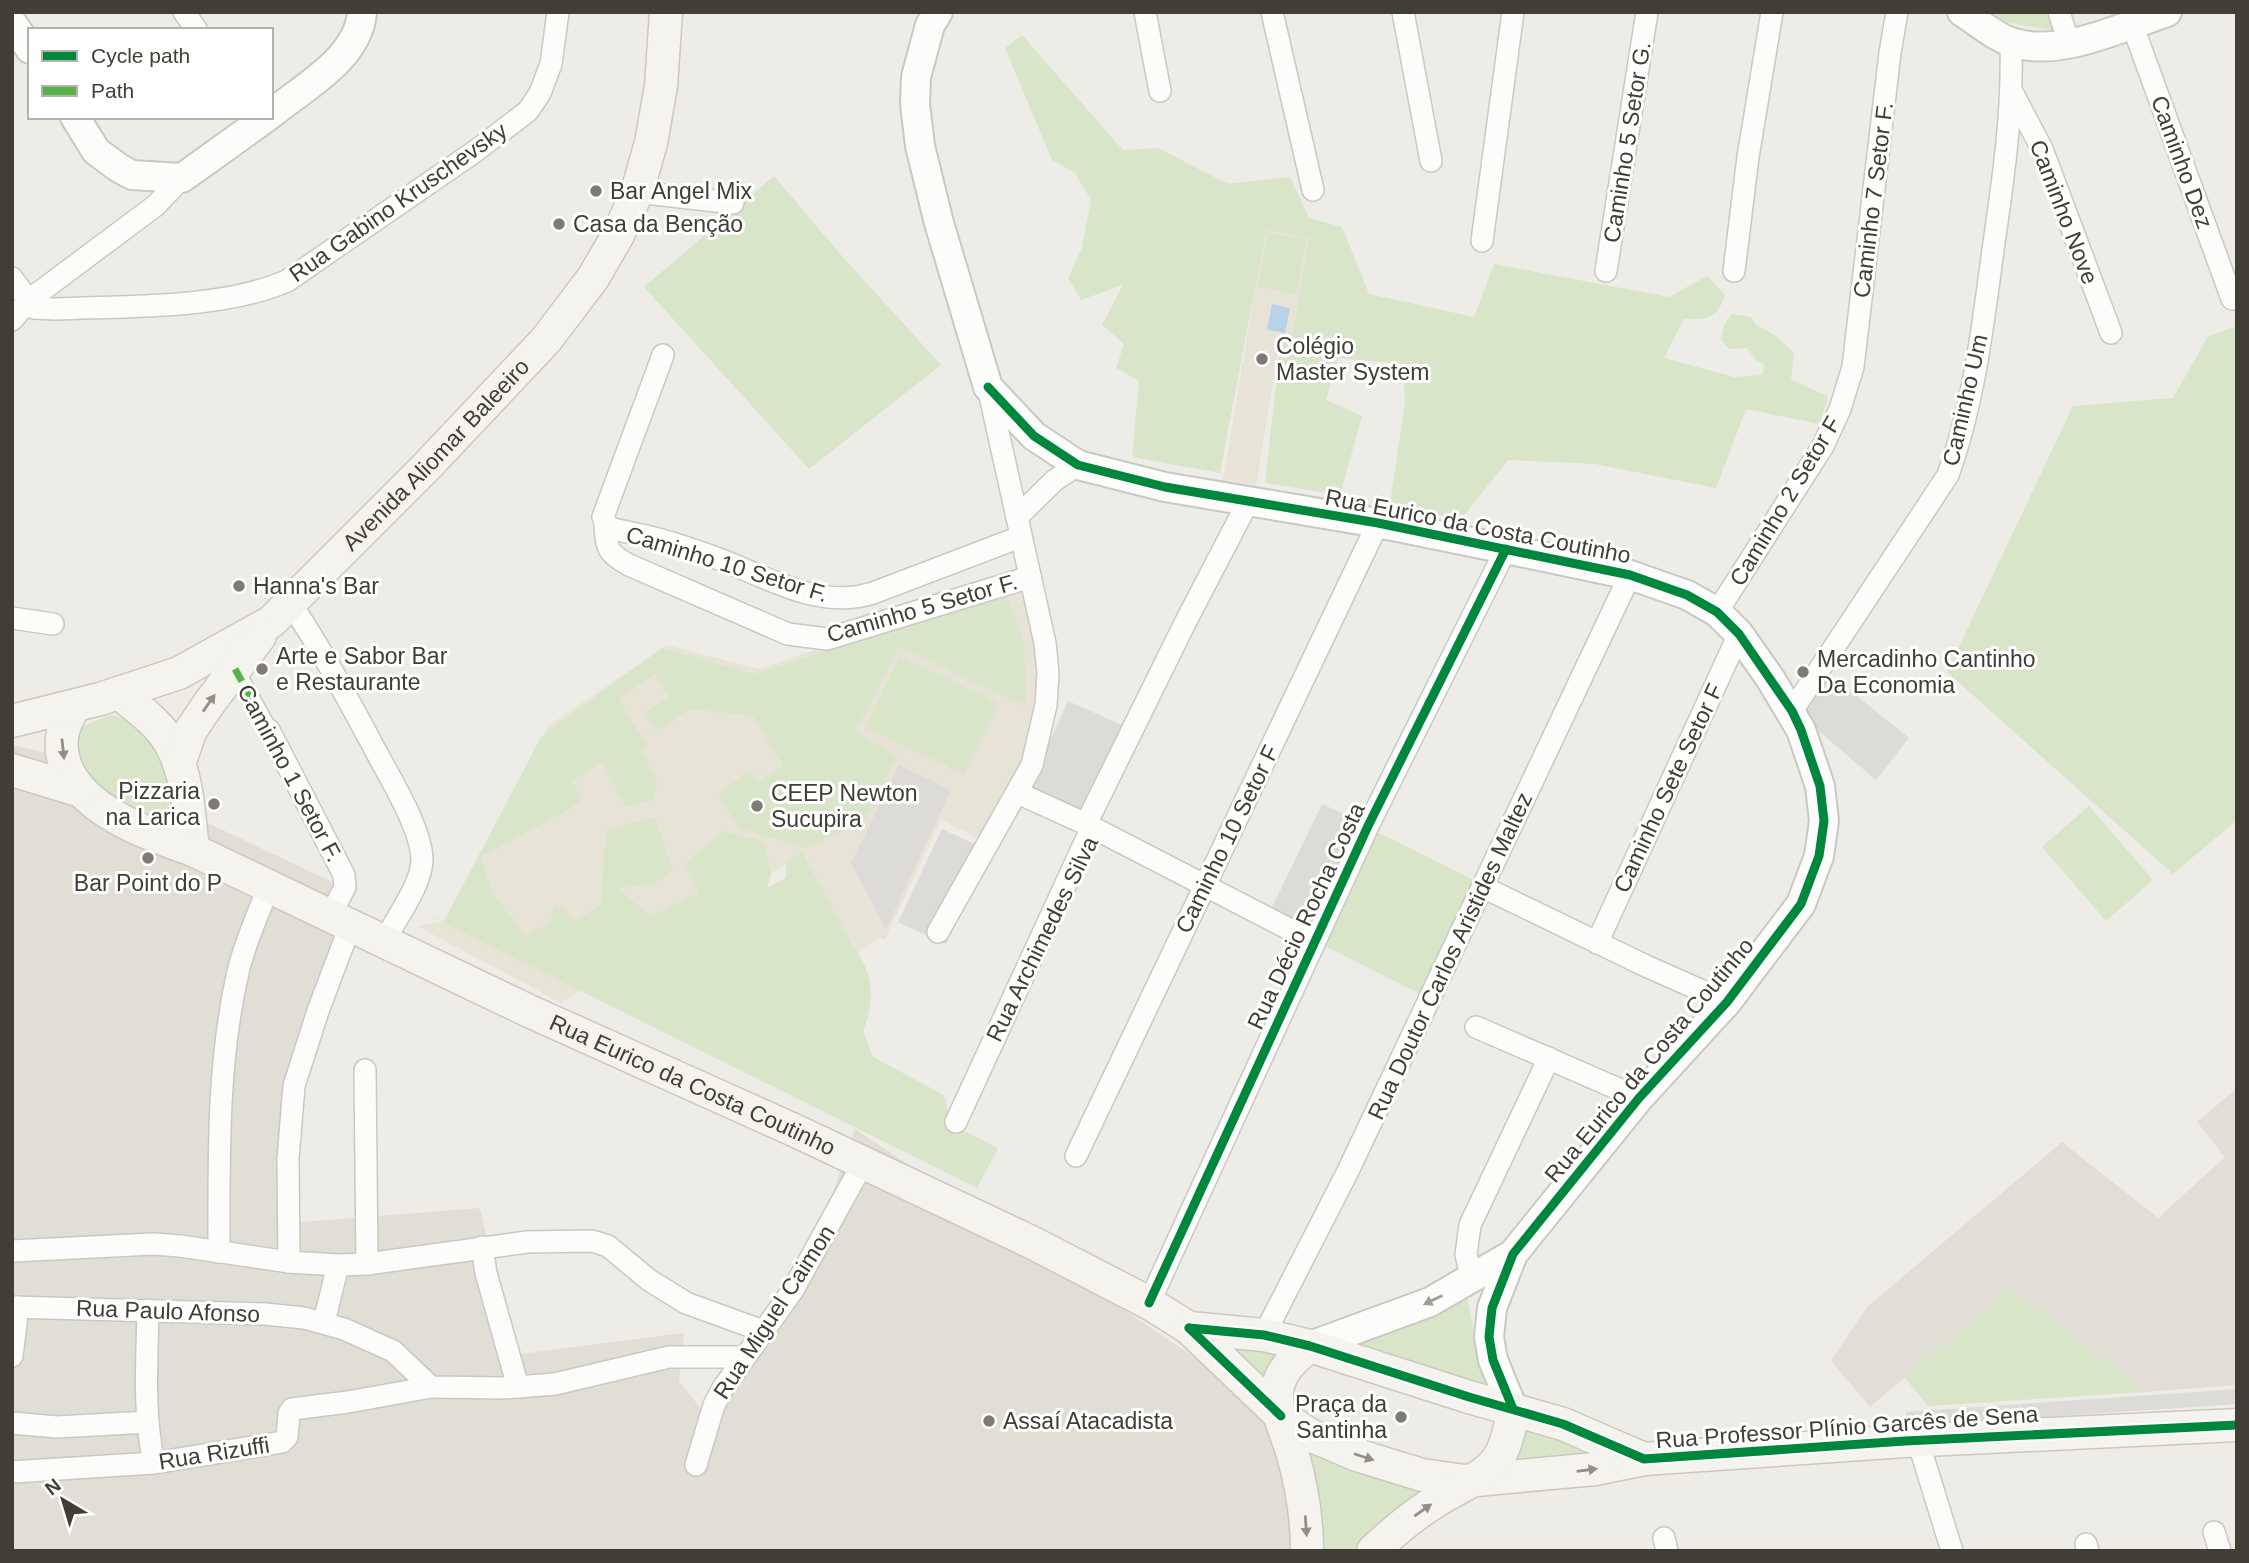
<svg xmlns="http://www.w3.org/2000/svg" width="2249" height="1563" font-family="Helvetica,sans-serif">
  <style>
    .residential { fill: #e1ded5 }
    .education { fill: #e7e4d7 }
    .green { fill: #d8e5c9 }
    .parking { fill: #dcdbd7 }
    .water { fill: #bbd1e7 }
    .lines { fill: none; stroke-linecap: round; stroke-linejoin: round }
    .pedestrian-casing { stroke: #c9c8c3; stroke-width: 19 }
    .minor-casing { stroke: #c9c8c3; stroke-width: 24 }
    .tertiary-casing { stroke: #c9c8c3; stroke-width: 32 }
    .secondary-casing { stroke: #cbc9bf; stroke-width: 35 }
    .pedestrian { stroke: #fcfcfb; stroke-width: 16 }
    .minor { stroke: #fcfcfb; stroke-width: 21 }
    .tertiary { stroke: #fcfcfb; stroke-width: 28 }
    .secondary { stroke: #f4f3ed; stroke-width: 32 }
    .quiet { stroke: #57b346; stroke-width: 7; stroke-dasharray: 14 7; stroke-linecap: butt }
    .cycleway-casing { stroke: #fff; stroke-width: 13 }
    .cycleway { stroke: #00873e; stroke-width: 9 }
    .oneway { fill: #928f88 }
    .oneway2 { fill: #9e9d98 }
    .poi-dot { fill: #7d7b73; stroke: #fff; stroke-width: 2.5 }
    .labels { text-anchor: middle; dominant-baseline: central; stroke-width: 6; stroke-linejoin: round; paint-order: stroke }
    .street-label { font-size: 23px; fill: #413e35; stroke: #fff }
    .poi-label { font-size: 23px; fill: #413e35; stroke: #fff; text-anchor: start }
  </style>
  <rect width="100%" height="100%" fill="#edece7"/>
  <g class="residential">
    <path d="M12 745 73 759 349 890 300 1066 290 1223 480 1208 512 1355 684 1333 679 1381 702 1410 740 1384 794 1305 855 1129 1249 1394 1292 1481 1303 1551H12Z"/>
    <path d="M2237 1088V1385L2145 1392 2054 1324 2011 1288 1870 1407 1831 1361 1867 1307 2062 1142 2158 1218 2225 1157 2197 1122Z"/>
  </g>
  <g class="education">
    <path d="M1265 230 1309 237 1292 339 1281 337 1256 485 1223 479Z"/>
    <path d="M1018 581 1036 649V708L1016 792 988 843 941 820 885 939 878 937 849 961 796 858 561 1003 417 926 443 922 548 726 667 645 759 669Z"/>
  </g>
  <g class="green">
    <path d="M1989 12H2049L2055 31 2006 22Z"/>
    <path d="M1022 35 1123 150 1158 148 1228 184 1290 177 1309 218 1342 227 1369 294 1474 317 1494 264 1669 297 1707 276 1725 295C1717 319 1707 320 1684 319L1664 358 1734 377 1762 375 1765 365 1756 360 1747 348 1729 349 1721 340 1724 325 1732 314 1751 317 1756 325 1776 336 1794 353 1791 380 1828 396 1820 424 1746 409 1716 488 1595 464 1508 460 1462 518 1389 510 1405 402 1403 364 1338 358 1326 400 1362 416 1340 495 1265 483 1281 340 1292 338 1309 238 1266 230 1220 473 1132 457 1139 381 1116 368 1124 344 1102 325 1123 285 1081 300 1068 278 1082 248 1091 200 1075 173 1052 160 1005 48Z"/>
    <path d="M774 176 842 256 941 365 809 469 644 287Z"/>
    <path d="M1268 233 1306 239 1296 294 1258 287Z"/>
    <path d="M2237 326V820L2173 874 1947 672 2073 406 2173 398 2208 337Z"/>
    <path d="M1006 594 1024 641 1026 706 899 647 855 732 897 756 862 822 805 848 738 828 718 793 750 771 757 782 783 766 753 716 690 709 656 731 645 713 669 697 655 674 618 698 647 746 641 751 658 783 653 800 626 807 602 762 572 781 582 800 566 811 481 857 492 893 526 936 551 921 554 906 565 908 574 921 601 905 606 831 655 817 673 871 653 884 618 888 651 917 699 892 685 864 723 831 764 842 771 874 767 888 786 878V862L802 852 853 947C874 971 875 1003 863 1031L873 1057 944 1095 952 1125 998 1148 977 1188 412 907 444 922 541 737 662 648 754 674Z"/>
    <path d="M899 656 999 703 964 774 866 728Z"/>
    <path d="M110 715C119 718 133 720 141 727 168 748 169 794 173 826 151 815 90 790 79 770 72 756 75 741 79 728Z"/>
    <path d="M2089 806 2153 880 2106 921 2042 847Z"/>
    <path d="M1369 828 1482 884 1426 997 1313 940Z"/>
    <path d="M2011 1288 2145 1392 1928 1406 1905 1378Z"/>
    <path d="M1467 1296 1485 1391 1351 1348Z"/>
    <path d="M1235 1350 1285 1352 1265 1385Z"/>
    <path d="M1522 1426 1616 1455 1517 1463Z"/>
    <path d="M1305 1445 1430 1488 1365 1551H1321Z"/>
  </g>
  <g class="parking">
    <path d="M1828 673 1909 738 1876 780 1796 712Z"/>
    <path d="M1068 701 1129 728 1081 832 1021 805Z"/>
    <path d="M899 765 951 790 886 929 851 863Z"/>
    <path d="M1322 804 1359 821 1303 937 1266 920Z"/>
    <path d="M942 829 990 851 946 944 898 922Z"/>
    <path d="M2237 1389V1404L1908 1426 1906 1412Z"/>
  </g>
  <path class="water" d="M1272 304 1290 308 1285 333 1267 330Z"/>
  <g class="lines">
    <g class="pedestrian-casing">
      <path id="pedestrian" d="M235 669 269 730"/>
    </g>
    <g class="minor-casing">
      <g id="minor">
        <path d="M184 12 196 29"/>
        <path d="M1145 12 1160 91"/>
        <path d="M1272 12 1313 190"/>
        <path d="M1403 12 1431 161"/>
        <path d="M2059 12 2069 43"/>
        <path d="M2132 24 2232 299"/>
        <path d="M2012 92 2042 149 2111 333"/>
        <path d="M637 192 733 203"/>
        <path d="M1482 241 1513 12"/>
        <path d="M1606 271 1647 12"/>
        <path d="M1734 271 1748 157 1772 12"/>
        <path d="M12 278 34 308 55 309C126 306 222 309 287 281L477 150 528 111 540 93 551 64 558 12"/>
        <path d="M12 320 29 300 155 206 182 178"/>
        <path d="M663 355 603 517 608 527C621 532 636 533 650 537 667 541 685 547 702 553 757 570 814 612 873 593L1020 537"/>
        <path d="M1017 517 1055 480 1078 465"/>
        <path d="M605 523C606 548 607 553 629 565L788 634 827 639 1030 577"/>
        <path d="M291 604C324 653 351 705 379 757 393 783 422 831 422 860 422 884 395 920 384 942"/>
        <path d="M1717 612 1823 446 1840 409 1853 367 1890 53 1897 12"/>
        <path d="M12 618 53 624"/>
        <path d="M1792 711 1948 475C1974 403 1983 325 1993 250 2003 181 2013 113 2011 43"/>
        <path d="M269 730 344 875 345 887 330 916"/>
        <path d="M1018 793 1086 824 1314 942"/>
        <path d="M1086 824 1185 623 1248 502"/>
        <path d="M1483 887 1646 966 1727 1002"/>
        <path d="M938 932 1032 765 1046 705 1048 673 1045 643 988 387"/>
        <path d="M1597 943 1739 634"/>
        <path d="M1476 1027 1639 1098"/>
        <path d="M365 1070 367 1264"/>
        <path d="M956 1122 1092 827"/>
        <path d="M1076 1156 1378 523"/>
        <path d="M482 1247 486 1273 518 1387"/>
        <path d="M12 1251 153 1244 180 1246 289 1262 338 1265 367 1264 527 1242 592 1241 608 1246 649 1280 686 1303 763 1331"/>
        <path d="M219 1252C219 1157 217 1060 239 968 246 940 258 913 269 887"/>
        <path d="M289 1262 288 1159 294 1086 318 1011 350 926"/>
        <path d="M1472 1279 1466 1255 1470 1225 1549 1058"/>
        <path d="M1149 1303 1368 826 1506 549"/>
        <path d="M12 1307 265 1314 304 1318 344 1329 393 1351 431 1387 503 1388 555 1384 669 1357H745"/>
        <path d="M148 1310C147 1361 143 1413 154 1463"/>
        <path d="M324 1322 338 1265"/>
        <path d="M1264 1335 1348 1171 1630 575"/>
        <path d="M12 1356 18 1307"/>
        <path d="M12 1423 57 1427 148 1422"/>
        <path d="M1918 1441 1952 1551"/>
        <path d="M696 1465 714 1405 723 1388 793 1290 863 1163"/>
        <path d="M12 1472 154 1463 282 1442 287 1437 289 1413 292 1409 348 1402 431 1387"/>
        <path d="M2214 1532 2220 1551"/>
        <path d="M1664 1538 1667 1551"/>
        <path d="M2086 1544 2088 1551"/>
      </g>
    </g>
    <g class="tertiary-casing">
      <g id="tertiary">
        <path d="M938 12 930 25 916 77 915 104 920 146 939 223 988 387 1034 436 1078 465 1165 487 1378 523 1506 549 1630 575 1687 595 1717 612 1739 634 1770 678 1801 730 1820 786 1824 821 1819 856 1801 904 1727 1002 1639 1098 1513 1254 1492 1308 1489 1337 1493 1360 1513 1409"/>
        <path d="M1962 12C1978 22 1996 38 2014 43 2060 57 2123 27 2167 12"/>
        <path d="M12 23 30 49"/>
        <path d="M271 114C304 87 359 58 362 12"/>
        <path d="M75 117 96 151 119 168 132 175 182 178 267 117"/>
        <path d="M1310 1346 1430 1302 1513 1254"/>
      </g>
    </g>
    <g class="secondary-casing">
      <g id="secondary">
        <path d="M119 693C137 708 158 722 170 743 188 774 189 815 193 850"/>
        <path id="s1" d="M74 706C69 716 63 726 62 737 55 802 144 833 193 850L529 1011 796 1131 1033 1243 1149 1303 1189 1328 1281 1416 1310 1435 1357 1455 1422 1475 1465 1481 1595 1469 1644 1459 1905 1441 2237 1425"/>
        <path id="s2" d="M12 721 100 699 179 673 271 622 428 465 546 340 593 278 618 235 637 192 651 143 661 86 666 12"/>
        <path d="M179 764 191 730 210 702 260 636"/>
        <path d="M12 770 81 791"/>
        <path d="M1189 1328 1264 1335 1310 1346 1469 1397 1563 1424 1644 1459"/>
        <path d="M1307 1551C1307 1518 1302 1487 1293 1455 1288 1436 1275 1413 1277 1392 1279 1371 1295 1357 1310 1346"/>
        <path d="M1373 1551C1392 1533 1411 1517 1433 1503 1484 1471 1504 1476 1513 1409"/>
      </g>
    </g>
    <use href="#pedestrian" class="pedestrian"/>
    <use href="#minor" class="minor"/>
    <use href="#tertiary" class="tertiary"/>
    <use href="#secondary" class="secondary"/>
    <path class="quiet" d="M235 669 269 730"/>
    <g class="cycleway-casing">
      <g id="cycleway">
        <path d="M988 387 1034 436 1078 465 1165 487 1378 523 1630 575 1687 595 1717 612 1739 634 1792 711 1801 730 1820 786 1824 821 1819 856 1801 904 1727 1002 1639 1098 1513 1254 1492 1308 1489 1337 1493 1360 1513 1409"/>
        <path d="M1149 1303 1368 826 1506 549"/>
        <path d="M1189 1328 1264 1335 1310 1346 1469 1397 1563 1424 1644 1459 1905 1441 2237 1425"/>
        <path d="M1189 1328 1281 1416"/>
      </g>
    </g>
    <use href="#cycleway" class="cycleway"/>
  </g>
  <defs><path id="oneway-solid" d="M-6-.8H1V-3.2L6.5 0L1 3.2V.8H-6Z" transform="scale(1.75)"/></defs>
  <g class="oneway">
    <use href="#oneway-solid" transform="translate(209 703) rotate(-55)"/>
    <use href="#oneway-solid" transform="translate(63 749) rotate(84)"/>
    <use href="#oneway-solid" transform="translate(1364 1457) rotate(18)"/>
    <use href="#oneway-solid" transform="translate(1587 1470) rotate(-8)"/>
    <use href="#oneway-solid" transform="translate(1423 1510) rotate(-35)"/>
    <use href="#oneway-solid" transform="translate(1306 1526) rotate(86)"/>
  </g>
  <use class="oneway2" href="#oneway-solid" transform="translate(1433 1300) rotate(154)"/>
  <g class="poi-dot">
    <circle cx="596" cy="191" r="7"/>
    <circle cx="559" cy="224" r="7"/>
    <circle cx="1262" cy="359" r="7"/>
    <circle cx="239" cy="586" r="7"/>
    <circle cx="262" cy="669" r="7"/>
    <circle cx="1803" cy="672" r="7"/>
    <circle cx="214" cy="804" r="7"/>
    <circle cx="757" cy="806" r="7"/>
    <circle cx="148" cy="858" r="7"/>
    <circle cx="1401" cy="1417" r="7"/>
    <circle cx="989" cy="1421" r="7"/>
  </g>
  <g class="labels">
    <g class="street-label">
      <text transform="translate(1627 142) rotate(-81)">Caminho 5 Setor G.</text>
      <text transform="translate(2182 162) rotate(70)">Caminho Dez</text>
      <text transform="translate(1873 200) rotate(-83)">Caminho 7 Setor F.</text>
      <text transform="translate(398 202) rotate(-35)">Rua Gabino Kruschevsky</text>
      <text transform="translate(2064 212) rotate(69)">Caminho Nove</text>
      <text transform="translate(1965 400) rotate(-77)">Caminho Um</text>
      <text stroke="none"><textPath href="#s2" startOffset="514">Avenida Aliomar Baleeiro</textPath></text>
      <text transform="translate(1785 501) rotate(-59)">Caminho 2 Setor F</text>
      <text transform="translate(1478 526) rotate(11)">Rua Eurico da Costa Coutinho</text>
      <text transform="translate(727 564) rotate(17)">Caminho 10 Setor F.</text>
      <text transform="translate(922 608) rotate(-16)">Caminho 5 Setor F.</text>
      <text transform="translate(290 773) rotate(62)">Caminho 1 Setor F.</text>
      <text transform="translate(1668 788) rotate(-65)">Caminho Sete Setor F</text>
      <text transform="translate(1227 839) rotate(-64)">Caminho 10 Setor F</text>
      <text transform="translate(1306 916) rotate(-65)">Rua Décio Rocha Costa</text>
      <text transform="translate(1042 939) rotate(-64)">Rua Archimedes Silva</text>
      <text transform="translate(1450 956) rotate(-65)">Rua Doutor Carlos Aristides Maltez</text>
      <text transform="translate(1649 1060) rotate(-50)">Rua Eurico da Costa Coutinho</text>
      <text stroke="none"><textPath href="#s1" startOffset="772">Rua Eurico da Costa Coutinho</textPath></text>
      <text transform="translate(168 1311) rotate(2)">Rua Paulo Afonso</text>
      <text transform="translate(774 1312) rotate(-57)">Rua Miguel Caimon</text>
      <text transform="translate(1847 1427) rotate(-4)">Rua Professor Plínio Garcês de Sena</text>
      <text transform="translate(214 1453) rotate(-9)">Rua Rizuffi</text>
    </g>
    <g class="poi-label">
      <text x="610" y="191">Bar Angel Mix</text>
      <text x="573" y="224">Casa da Benção</text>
      <text x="1276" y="346">Colégio<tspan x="1276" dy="26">Master System</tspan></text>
      <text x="253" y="586">Hanna's Bar</text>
      <text x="276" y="656">Arte e Sabor Bar<tspan x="276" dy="26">e Restaurante</tspan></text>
      <text x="1817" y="659">Mercadinho Cantinho<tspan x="1817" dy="26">Da Economia</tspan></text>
      <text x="200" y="791" text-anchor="end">Pizzaria<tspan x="200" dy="26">na Larica</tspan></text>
      <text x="771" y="793">CEEP Newton<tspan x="771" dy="26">Sucupira</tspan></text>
      <text x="148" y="883" text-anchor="middle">Bar Point do P</text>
      <text x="1387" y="1404" text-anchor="end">Praça da<tspan x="1387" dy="26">Santinha</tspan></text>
      <text x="1003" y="1421">Assaí Atacadista</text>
    </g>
  </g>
  <rect width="2249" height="1563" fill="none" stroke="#413e35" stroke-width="28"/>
  <rect x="28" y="28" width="245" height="91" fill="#ffffff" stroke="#b3b2ae" stroke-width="2"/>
  <rect x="42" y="51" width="35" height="10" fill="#00873e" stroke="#b3b2ae" stroke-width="2"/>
  <text x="91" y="63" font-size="21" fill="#413e35">Cycle path</text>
  <rect x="42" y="86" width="35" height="10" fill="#57b346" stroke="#b3b2ae" stroke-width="2"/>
  <text x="91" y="98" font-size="21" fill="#413e35">Path</text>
  <g transform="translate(63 1500) rotate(322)" stroke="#ffffff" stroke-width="5" paint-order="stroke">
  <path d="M0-5L12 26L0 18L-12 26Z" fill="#413e35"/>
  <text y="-10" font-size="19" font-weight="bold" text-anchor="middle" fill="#413e35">N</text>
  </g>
</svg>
